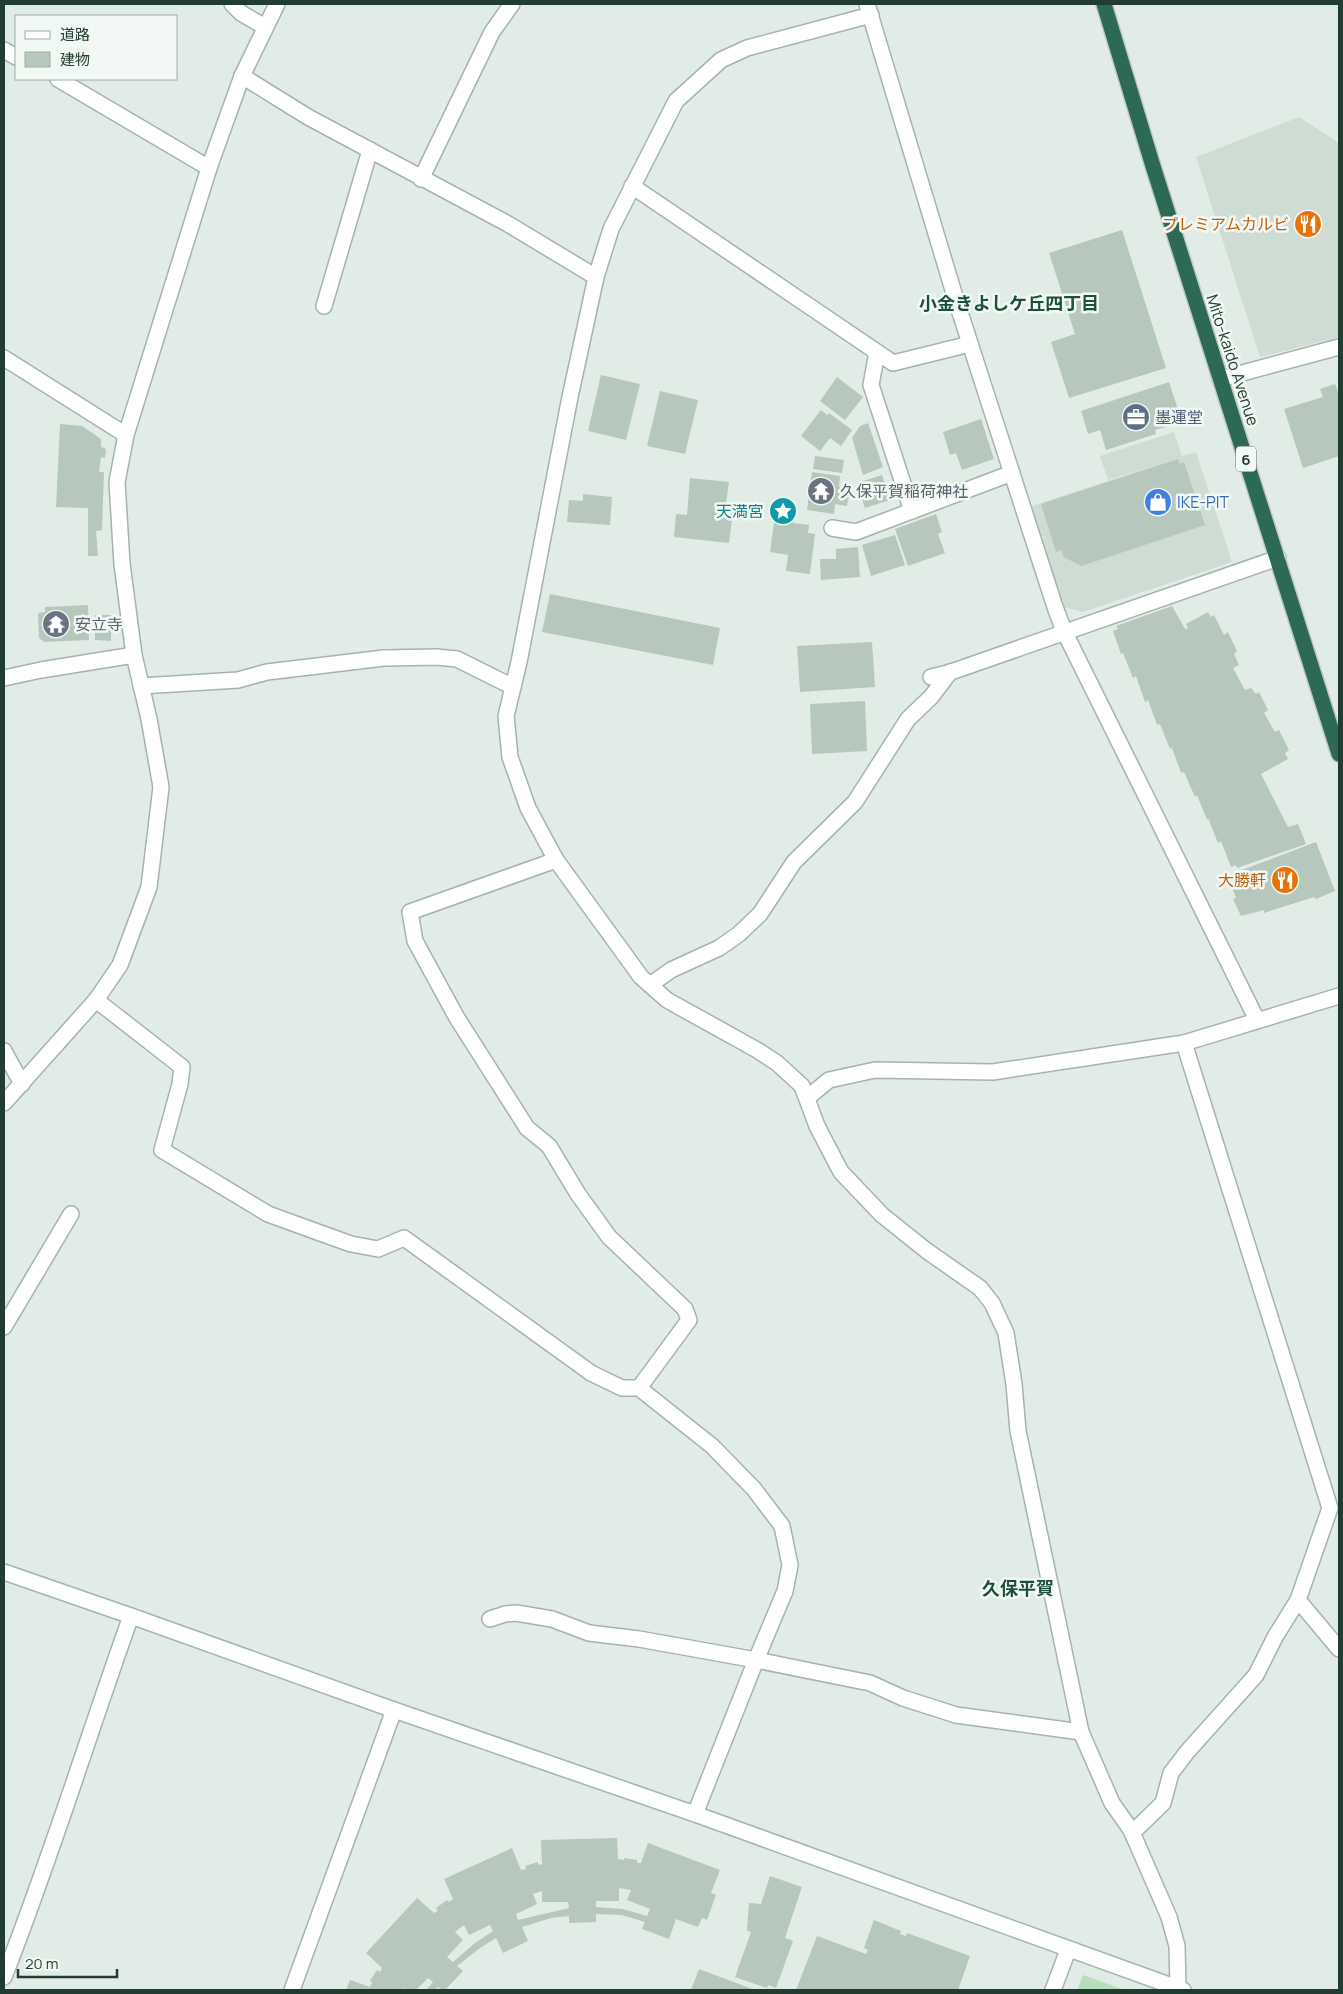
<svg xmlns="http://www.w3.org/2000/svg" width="1343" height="1994" font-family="Manrope,'Noto Sans JP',sans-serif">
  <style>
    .built { fill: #cfdcd4 }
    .green { fill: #b9debe }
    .building { fill: #b6c7be; fill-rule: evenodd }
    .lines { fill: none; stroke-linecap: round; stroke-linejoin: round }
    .lane-casing { stroke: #a4b4ac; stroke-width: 18 }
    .street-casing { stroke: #a4b4ac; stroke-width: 18 }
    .secondary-casing { stroke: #9fb8ac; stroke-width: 18 }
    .highway-casing { stroke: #c1c9c5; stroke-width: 18 }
    .lane { stroke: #fff; stroke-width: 15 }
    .street { stroke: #fff; stroke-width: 15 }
    .secondary { stroke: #fff; stroke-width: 15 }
    .highway { stroke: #2c6a54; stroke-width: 15 }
    .labels { text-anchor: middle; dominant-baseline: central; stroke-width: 5; stroke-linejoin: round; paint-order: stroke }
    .shield { fill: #f2f9f4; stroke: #60756c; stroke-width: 1 }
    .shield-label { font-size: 15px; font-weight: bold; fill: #213d31 }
    .food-label { font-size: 16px; fill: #c56008; stroke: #f2f9f4; text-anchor: end }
    .street-label { font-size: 16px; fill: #213d31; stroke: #f2f9f4 }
    .service-label { font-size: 16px; fill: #4e5e75; stroke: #f2f9f4; text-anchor: start }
    .worship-label { font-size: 16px; fill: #5b616d; stroke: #f2f9f4; text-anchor: start }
    .shop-label { font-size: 16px; fill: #366cbe; stroke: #f2f9f4; text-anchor: start }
    .culture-label { font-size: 16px; fill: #0d838f; stroke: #f2f9f4; text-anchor: end }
    .neighbourhood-label { font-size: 18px; font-weight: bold; fill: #1c503c; stroke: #f2f9f4 }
  </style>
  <rect width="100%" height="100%" fill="#e1ece6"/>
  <g class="built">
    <path d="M1299 117 1339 143V337L1260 357 1196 157Z"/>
    <path d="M1174 432 1182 456 1196 452 1232 562 1083 612 1063 607 1032 506 1159 464 1108 480 1100 456Z"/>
  </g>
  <path class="green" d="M1083 1975 1125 1990H1077Z"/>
  <g class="building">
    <path d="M1122 230 1166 368 1069 398 1051 342 1075 334 1049 253Z"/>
    <path d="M601 375 640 384 626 440 588 431Z"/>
    <path d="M837 377 863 397 845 420 820 401Z"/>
    <path d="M1169 382 1182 422 1155 430 1156 434 1106 450 1100 430 1088 434 1081 411Z"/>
    <path d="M1335 384 1339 394V456L1303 468 1284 409 1323 397 1320 389Z"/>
    <path d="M660 391 698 400 685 454 647 446Z"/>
    <path d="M821 410 827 415 829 413 852 430 841 446 830 438 820 451 801 436Z"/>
    <path d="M981 419 994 459 962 470 956 453 950 455 943 432Z"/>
    <path d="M868 423 883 467 863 475 852 438 860 426Z"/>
    <path d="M60 424 82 426 101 439V447L106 449 105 458 101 457 99 472H104L102 530 96 531 98 556H88V508L56 507Z"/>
    <path d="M815 456 844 460 842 473 813 469Z"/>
    <path d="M1178 459 1180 464 1184 462 1205 525 1081 566 1064 557 1061 550 1056 552 1041 504Z"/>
    <path d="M812 472 840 476 839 487 850 489 847 506 835 504 834 514 807 510Z"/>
    <path d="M882 475 890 500 865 508 857 483Z"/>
    <path d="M690 478 729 482 726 503 734 504 729 543 674 537 676 514 687 515Z"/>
    <path d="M583 494 612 497 610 525 567 522 569 500 583 501Z"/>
    <path d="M936 514 942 532 938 534 945 553 908 566 895 529Z"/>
    <path d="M775 516 794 519 793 523 809 525 808 533 815 534 810 574 786 571 788 555 770 552Z"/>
    <path d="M895 535 905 565 871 576 862 545Z"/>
    <path d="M858 547 860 577 821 580 820 559H836V549Z"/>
    <path d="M550 594 720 628 713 665 542 632Z"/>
    <path d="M88 605 89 640 44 642 39 638 38 613 45 612V607Z"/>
    <path d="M1172 606 1185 629 1188 628 1186 624 1208 612 1211 617 1214 615 1224 635 1228 632 1237 651 1234 654 1239 665 1233 668 1245 690 1251 688 1256 694 1259 692 1268 710 1264 713 1275 732 1279 730 1289 750 1285 753 1288 759 1261 774 1288 827 1298 824 1306 844 1237 868 1236 865 1231 867 1221 841 1218 843 1208 818 1207 820 1197 795 1195 797 1184 772 1181 773 1172 748 1170 749 1160 724 1157 725 1148 700 1145 702 1136 676 1133 678 1123 653 1121 654 1113 631 1118 629 1116 626Z"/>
    <path d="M95 615H111V641L95 640Z"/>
    <path d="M872 642 875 687 800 692 797 646Z"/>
    <path d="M865 701 867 751 812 754 810 704Z"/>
    <path d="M1316 842 1335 891 1316 899 1314 897 1264 913V910L1241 916 1233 899 1236 898 1232 888 1239 884 1234 873Z"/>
    <path d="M617 1838 618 1859 624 1860V1858L637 1860V1863H641L648 1843 720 1870 711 1893 716 1895 707 1920 702 1918 698 1927 676 1919 669 1939 642 1929 645 1922 622 1915 596 1914V1922L569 1923V1916L551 1918 522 1927 528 1941 503 1953 496 1938 480 1948 457 1966 463 1971 445 1990H442L438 1987 435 1990H426L433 1982 428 1978 416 1990H406L403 1988 402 1990H346L350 1980 370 1987 372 1983 370 1981 377 1970 380 1972 382 1968 366 1953 417 1898 434 1913 438 1911 436 1908 447 1900 449 1902 453 1899 444 1879 512 1848 521 1870 526 1869 525 1866 538 1862V1865L542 1864 541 1840ZM619 1888 631 1890 627 1900 650 1909 647 1916 623 1909 596 1907V1901H619ZM542 1891V1902H568L569 1908 518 1920 516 1914 537 1904 533 1894ZM464 1925 469 1935 490 1925 493 1931 475 1943 453 1962 447 1957 463 1940 455 1932Z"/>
    <path d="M770 1876 802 1887 785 1938 793 1941 776 1988 768 1985 767 1988 735 1977 751 1932 747 1931 749 1903 761 1904Z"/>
    <path d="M874 1920 901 1931 900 1934 906 1936 907 1933 970 1956 958 1990H796L817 1936 866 1954 868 1950 864 1948Z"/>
    <path d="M699 1969 755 1990H691Z"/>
  </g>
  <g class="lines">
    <g class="lane-casing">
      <g id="lane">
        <path d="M324 306 370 150"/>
        <path d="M650 985 671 970 719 948 739 934 760 914 794 862 855 802 908 719 931 697 950 672"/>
        <path d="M807 1098 829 1080 875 1070 993 1072 1184 1043"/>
        <path d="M490 1619 505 1614 516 1613 552 1619 589 1633 639 1639 756 1660 870 1683 903 1698 956 1715 1081 1732"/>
        <path d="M1132 1833 1163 1803 1171 1773 1187 1752 1256 1675 1275 1637 1298 1600"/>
      </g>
    </g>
    <g class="street-casing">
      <g id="street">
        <path d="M232 4 241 13 265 27"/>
        <path d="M867 4 956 300 1055 607 1064 631 1257 1020"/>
        <path d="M871 15 747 48 721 60 676 101 611 229 596 277 570 397 519 662 506 716 510 757 528 808 556 860 641 977 667 1000 757 1050 777 1063 802 1086 817 1126 841 1172 882 1215 927 1251 980 1288 992 1303 1006 1333 1014 1384 1018 1431 1081 1732 1112 1803 1131 1830 1169 1917 1177 1946 1178 1988"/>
        <path d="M4 50 16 57"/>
        <path d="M242 76 308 117 508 224 596 277"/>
        <path d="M58 79 209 168"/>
        <path d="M421 179 492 32 512 4"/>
        <path d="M632 186 893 363 970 344"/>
        <path d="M877 352 871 385 912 511"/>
        <path d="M4 358 126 435"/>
        <path d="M1220 379 1339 347"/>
        <path d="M832 528 856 532 1012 473"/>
        <path d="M931 677 948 673 1278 558"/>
        <path d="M4 678 41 670 134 655"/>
        <path d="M141 686 238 680 267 672 384 658 436 657 457 659 513 687"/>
        <path d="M556 860 410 912 415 941 457 1018 527 1128 549 1146 578 1194 609 1237 685 1309 689 1320 639 1388"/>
        <path d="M1339 996 1184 1043 1330 1508 1298 1600 1339 1649"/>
        <path d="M96 1000 182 1067 180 1084 162 1150 268 1214 323 1234 351 1244 378 1249 404 1238 591 1373 622 1388H639L712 1446 754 1489 782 1526 790 1565 785 1591 756 1660 695 1814"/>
        <path d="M4 1051 22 1084"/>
        <path d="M4 1103 96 1000 120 965 149 887 161 787 149 719 134 655 122 564 117 482 126 435 209 168 242 76 277 4"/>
        <path d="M4 1327 71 1214"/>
        <path d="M4 1977C51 1858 88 1736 131 1616"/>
        <path d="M292 1990 394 1710"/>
        <path d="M1053 1990 1068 1950"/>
      </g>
    </g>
    <g class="secondary-casing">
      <path id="secondary" d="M4 1572 131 1616 394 1710 695 1814 1183 1990"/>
    </g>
    <g class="highway-casing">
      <path id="highway" d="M1104 4 1152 163 1339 754"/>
    </g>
    <use href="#lane" class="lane"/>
    <use href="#street" class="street"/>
    <use href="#secondary" class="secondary"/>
    <use href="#highway" class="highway"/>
  </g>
  <defs>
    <g id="restaurant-disc" transform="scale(1.4375)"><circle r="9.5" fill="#e8710a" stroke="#f2f9f4"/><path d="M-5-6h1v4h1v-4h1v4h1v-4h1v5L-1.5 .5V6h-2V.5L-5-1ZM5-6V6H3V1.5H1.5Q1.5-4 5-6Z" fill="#fff"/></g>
    <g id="office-disc" transform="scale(1.4375)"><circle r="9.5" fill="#5c6f8a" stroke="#f2f9f4"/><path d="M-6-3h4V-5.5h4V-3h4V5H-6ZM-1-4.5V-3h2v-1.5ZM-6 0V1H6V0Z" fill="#fff"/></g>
    <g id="temple-disc" transform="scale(1.4375)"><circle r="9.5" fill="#6b7280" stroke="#f2f9f4"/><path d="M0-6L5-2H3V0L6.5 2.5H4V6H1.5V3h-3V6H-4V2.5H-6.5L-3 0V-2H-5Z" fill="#fff"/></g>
    <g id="shop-disc" transform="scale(1.4375)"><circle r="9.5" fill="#3f7fe0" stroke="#f2f9f4"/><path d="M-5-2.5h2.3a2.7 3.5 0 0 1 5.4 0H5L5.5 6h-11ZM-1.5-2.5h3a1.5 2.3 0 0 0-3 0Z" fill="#fff"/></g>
    <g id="sight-disc" transform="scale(1.4375)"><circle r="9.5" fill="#0f9aa8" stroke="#f2f9f4"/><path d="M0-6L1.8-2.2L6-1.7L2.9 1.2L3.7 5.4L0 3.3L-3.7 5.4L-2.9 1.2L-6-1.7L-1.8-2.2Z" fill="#fff"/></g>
  </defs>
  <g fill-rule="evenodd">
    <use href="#restaurant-disc" x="1308" y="224"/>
    <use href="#office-disc" x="1136" y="417"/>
    <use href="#temple-disc" x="821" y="491"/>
    <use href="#shop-disc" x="1158" y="502"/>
    <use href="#sight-disc" x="783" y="511"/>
    <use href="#temple-disc" x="56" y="624"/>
    <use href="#restaurant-disc" x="1285" y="880"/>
  </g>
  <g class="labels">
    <rect class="shield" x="1236" y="446.5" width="20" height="25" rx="4"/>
    <g class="shield-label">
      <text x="1246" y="459">6</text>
    </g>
    <g class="food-label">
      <text x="1289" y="224">プレミアムカルビ</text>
      <text x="1266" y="880">大勝軒</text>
    </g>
    <g class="street-label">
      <text transform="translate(1233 360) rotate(72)">Mito-kaido Avenue</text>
    </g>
    <g class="service-label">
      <text x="1155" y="417">墨運堂</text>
    </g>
    <g class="worship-label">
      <text x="840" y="491">久保平賀稲荷神社</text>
      <text x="75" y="624">安立寺</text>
    </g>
    <g class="shop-label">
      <text x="1177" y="502">IKE-PIT</text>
    </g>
    <g class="culture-label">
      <text x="764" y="511">天満宮</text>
    </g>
    <g class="neighbourhood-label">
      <text x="1009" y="303">小金きよしケ丘四丁目</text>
      <text x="1018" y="1588">久保平賀</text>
    </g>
  </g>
  <rect width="1343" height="1994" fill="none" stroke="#213d31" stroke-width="10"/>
  <rect x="15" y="15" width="162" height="65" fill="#f2f9f4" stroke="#9eaea6"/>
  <rect x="25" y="31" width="25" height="8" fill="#ffffff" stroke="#9eaea6"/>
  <text x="60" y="40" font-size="15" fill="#213d31">道路</text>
  <rect x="25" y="52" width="25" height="15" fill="#b6c7be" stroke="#9eaea6"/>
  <text x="60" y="65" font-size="15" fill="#213d31">建物</text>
  <path d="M18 1969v8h99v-8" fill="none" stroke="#213d31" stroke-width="2.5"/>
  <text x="25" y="1969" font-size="15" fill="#213d31" stroke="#f2f9f4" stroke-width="4" paint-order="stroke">20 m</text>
</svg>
